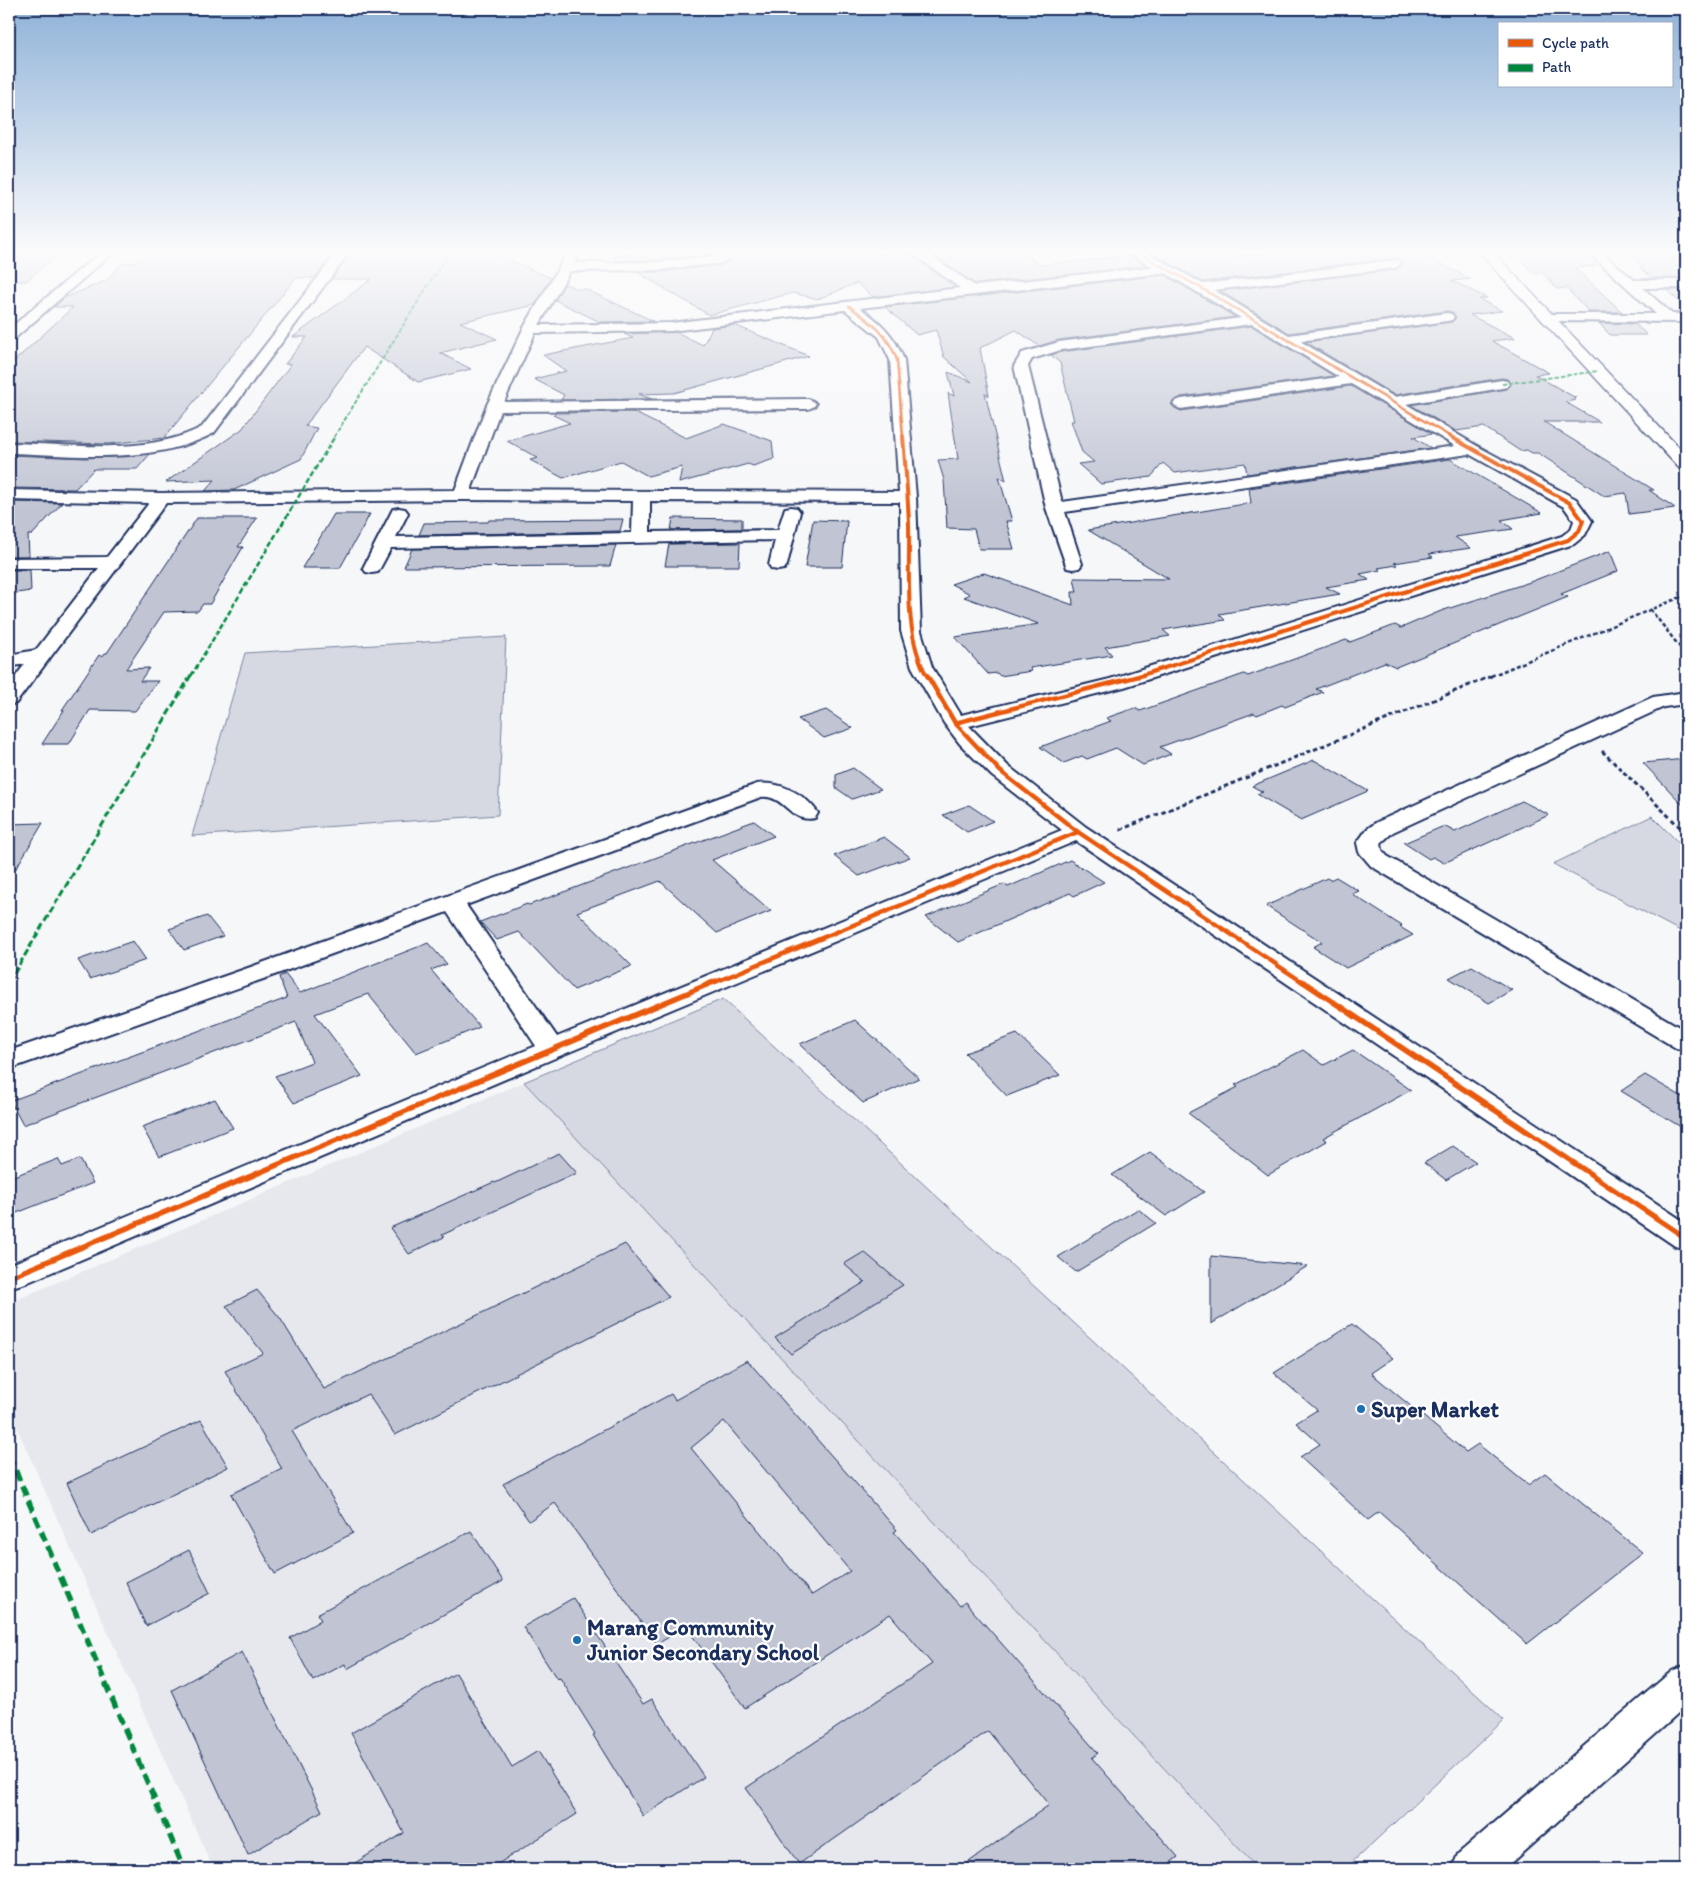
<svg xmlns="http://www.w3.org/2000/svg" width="1695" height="1878" font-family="Itim,sans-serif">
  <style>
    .built { fill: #e6e8ee }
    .green { fill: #d6d9e2; stroke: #7884a0 }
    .building { fill: #c0c4d3; stroke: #1b2f5e; fill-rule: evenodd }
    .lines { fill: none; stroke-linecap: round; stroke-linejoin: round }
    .street-casing { stroke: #1b2f5e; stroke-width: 4 }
    .secondary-casing { stroke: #1b2f5e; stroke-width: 3 }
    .path-far1 { stroke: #1b2f5e; stroke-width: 2.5; stroke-dasharray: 4 2.5; stroke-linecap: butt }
    .path { stroke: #1b2f5e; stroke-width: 3; stroke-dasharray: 4.5 3; stroke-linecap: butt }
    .street { fill: #fff; fill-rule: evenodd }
    .secondary { fill: #fff; fill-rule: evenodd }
    .quiet-far3 { stroke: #00873e; stroke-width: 2; stroke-dasharray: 4.5 2; stroke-linecap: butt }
    .quiet-far2 { stroke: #00873e; stroke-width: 2.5; stroke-dasharray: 5.5 2.5; stroke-linecap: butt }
    .quiet-far1 { stroke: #00873e; stroke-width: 3; stroke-dasharray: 7 3; stroke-linecap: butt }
    .quiet { stroke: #00873e; stroke-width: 5.5; stroke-dasharray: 11 5.5; stroke-linecap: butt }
    .cycleway-far3-casing { stroke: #fff; stroke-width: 4.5 }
    .cycleway-far2-casing { stroke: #fff; stroke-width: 6 }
    .cycleway-far1-casing { stroke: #fff; stroke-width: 8 }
    .cycleway-casing { stroke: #fff; stroke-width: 9 }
    .cycleway-far3 { stroke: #e8590c; stroke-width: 2.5 }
    .cycleway-far2 { stroke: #e8590c; stroke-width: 4 }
    .cycleway-far1 { stroke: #e8590c; stroke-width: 4.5 }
    .cycleway { stroke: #e8590c; stroke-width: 5.5 }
    .poi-dot { fill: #1f6fb2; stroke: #fff; stroke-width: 2 }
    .labels { text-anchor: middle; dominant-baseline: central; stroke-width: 4.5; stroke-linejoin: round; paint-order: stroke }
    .near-poi-label { font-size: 22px; font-weight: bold; fill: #1b2f5e; stroke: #fff; text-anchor: start }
  </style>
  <rect width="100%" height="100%" fill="#f6f7f9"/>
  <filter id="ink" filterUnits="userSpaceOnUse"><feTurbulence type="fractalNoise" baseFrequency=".02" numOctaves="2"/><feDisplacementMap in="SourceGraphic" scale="10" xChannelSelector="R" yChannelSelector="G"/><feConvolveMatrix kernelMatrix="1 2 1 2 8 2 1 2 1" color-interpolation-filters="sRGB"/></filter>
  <g filter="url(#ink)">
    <path class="built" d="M524 1082 1258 1869H213L9 1410V1303Z"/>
    <g class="green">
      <path d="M506 637 498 815 192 836 245 653Z"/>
      <path d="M1652 816 1686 850V934L1553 864Z"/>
      <path d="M723 999 1504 1720 1345 1869H1258L524 1082Z"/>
    </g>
    <g class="building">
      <path d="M9 250H63L26 281H9Z"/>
      <path d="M155 250H336L315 278H296L164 438 108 444 9 441V366L73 307H54L64 298 105 281 123 263H134L139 258H146Z"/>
      <path d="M353 250H486L551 278 535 305 460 322 497 339 440 353 471 369 418 382 364 347 305 426 317 428 301 459 234 490 205 491 215 480 166 482 242 429 291 364H285L307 337H293L372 279H332Z"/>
      <path d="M658 250H866L878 255 906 251 955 287 873 297 857 283 818 299 793 293 709 315 637 272H660L722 265 729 261V257L722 253 660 260 618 261 612 257Z"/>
      <path d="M925 250H1013L1021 255 1025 254 1041 265 1130 256 1147 266 975 284Z"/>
      <path d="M1189 250H1217L1230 257 1301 250H1412L1471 279 1452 281 1487 298 1479 299 1502 311 1470 315 1515 338 1492 341 1549 373 1535 375 1576 398H1573L1576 400 1565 402 1600 422H1544L1654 490H1649L1675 508 1629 514 1626 493 1604 496 1538 453H1532L1527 450 1520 451 1484 427 1456 431 1411 405 1507 389 1511 385 1507 379 1502 378 1394 395 1306 342 1452 322 1456 318 1452 312 1447 311 1289 333 1220 291 1395 270 1403 264 1399 259 1395 258 1203 282 1152 253Z"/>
      <path d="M1515 250H1584L1595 261V266L1575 268 1622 312H1589L1566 288 1557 289 1542 272 1532 273Z"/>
      <path d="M1629 250H1664L1686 267V278H1652L1639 267H1644L1629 254H1634Z"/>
      <path d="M1165 275 1235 317 1059 340 1039 346 1016 330 980 348 989 396 985 393 1006 481 999 477 1012 521H1006L1014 549H979L974 529 947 528 944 480 938 460 958 459 948 393 954 396 948 372 972 382 944 357 936 330 917 335 885 307Z"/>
      <path d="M565 284 577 289H585L653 321 600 322 555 300Z"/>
      <path d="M1666 290H1686V307Z"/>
      <path d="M1599 323 1635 324 1647 335H1610Z"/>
      <path d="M734 325 809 356 674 393 639 394 652 399 561 400 564 395 534 379 566 371 543 355 633 338 624 334 676 332 703 345 712 328Z"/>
      <path d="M1252 326 1334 376 1181 397 1172 403 1175 408 1181 411 1351 386 1432 434 1413 437 1431 448 1247 474 1245 463 1175 473 1163 463 1151 477 1101 484 1078 464 1094 462 1082 452 1071 421H1074L1060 363 1051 355 1061 352Z"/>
      <path d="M633 412 686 438 724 424 772 441 774 459 753 466 748 464 679 483 682 467 648 476 621 461 563 478 530 460 538 458 507 441 570 423 553 415 555 413Z"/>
      <path d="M150 454 137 469H94L75 489 9 488V455L86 458Z"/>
      <path d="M1450 459 1542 513 1501 520 1513 529 1455 537 1471 548 1429 554 1433 557 1394 563 1397 565 1378 568 1381 570 1360 574 1369 580 1326 587 1340 594 1219 614 1225 620 1163 630 1170 636 1105 647 1112 655 1030 668 1032 671 1000 676 997 673 988 674 955 637 1039 624 964 597 970 594 951 584 984 573 1073 605 1072 592H1077L1074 578 1169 579 1088 530 1251 503 1249 488Z"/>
      <path d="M9 502 62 503 32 535H28L29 556H9Z"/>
      <path d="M334 514H370L340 568H302Z"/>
      <path d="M197 518H257L238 547H243L210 604H203L198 611 164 612 126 669 149 668 140 681H158L135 711 90 710 69 744H42L64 710H62L99 655 102 657 105 653H107Z"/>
      <path d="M673 518 742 519V529L671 530Z"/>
      <path d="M623 519 620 531 419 535 424 523 488 522 489 520Z"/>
      <path d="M813 520 847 521 842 567H805Z"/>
      <path d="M740 543 739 566H665L669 544Z"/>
      <path d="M616 545 610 566 404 567 412 549Z"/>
      <path d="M1610 551 1618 571 1561 594 1568 597 1396 667 1385 662 1316 689 1323 692 1285 707 1282 705 1257 715 1254 713 1160 747 1171 754 1143 765 1116 748 1087 759 1082 756 1064 763 1040 747 1111 721 1106 718 1135 708 1140 711 1244 674 1248 676 1346 640 1350 642 1395 625 1401 628 1441 611 1530 582Z"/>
      <path d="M9 570H30L31 591 9 594Z"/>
      <path d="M826 710 853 728 824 738 798 719Z"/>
      <path d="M1686 759V808L1643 763Z"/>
      <path d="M1314 760 1368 791 1301 820 1257 794 1263 792 1252 786Z"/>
      <path d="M853 768 881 789 852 799 836 788V775Z"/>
      <path d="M1522 801 1549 815 1444 863 1433 857 1429 859 1404 843 1444 826 1455 832Z"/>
      <path d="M969 805 993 821 967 832 943 815Z"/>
      <path d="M754 821 774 836 712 860 771 911 717 933 660 881 577 912 632 966 574 990 519 932 497 940 480 922 527 904 529 905Z"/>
      <path d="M43 823 9 880V824Z"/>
      <path d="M884 837 910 857 859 876 834 856Z"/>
      <path d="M1070 860 1104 882 1074 896 1070 893 958 942 926 917 1004 884 1008 887Z"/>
      <path d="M1336 877 1359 891 1352 894 1402 926 1400 927 1413 935 1346 968 1313 947 1322 942 1266 906 1327 878 1330 880Z"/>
      <path d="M207 916 223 936 184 950 169 929Z"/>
      <path d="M133 941 146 960 90 979 78 960Z"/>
      <path d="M428 943 447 964 431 970 480 1027 416 1053 368 994 315 1014 362 1076 294 1103 275 1076 312 1062 296 1022 23 1125 10 1101 287 998 279 977 285 974 300 993Z"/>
      <path d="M1472 966 1512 990 1489 1003 1449 978Z"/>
      <path d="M855 1020 919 1078 863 1103 800 1044Z"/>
      <path d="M1017 1034 1060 1075 1007 1096 965 1053Z"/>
      <path d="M1303 1050 1324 1065 1353 1050 1411 1090 1323 1138 1327 1141 1268 1175 1188 1113 1238 1087 1235 1085Z"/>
      <path d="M1645 1075 1686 1099V1130L1621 1091Z"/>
      <path d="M215 1099 233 1128 159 1157 142 1127Z"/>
      <path d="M1453 1146 1476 1162 1446 1180 1424 1163Z"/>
      <path d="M1150 1152 1204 1192 1166 1216 1112 1175Z"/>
      <path d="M559 1153 577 1173 442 1235 444 1237 409 1254 390 1228 494 1182 495 1183Z"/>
      <path d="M58 1159 62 1166 80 1159 93 1183 9 1216V1178Z"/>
      <path d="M1138 1209 1156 1223 1076 1272 1058 1257Z"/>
      <path d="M625 1244 669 1297 395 1435 368 1394 292 1431 353 1533 275 1574 231 1494 282 1469 225 1371 263 1353 226 1306 257 1290 280 1318 324 1389Z"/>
      <path d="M864 1252 903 1285 791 1354 775 1338 865 1282 844 1264Z"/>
      <path d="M1211 1256 1308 1266 1211 1324Z"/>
      <path d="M1352 1324 1393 1358 1371 1373 1466 1452 1478 1444 1528 1485 1545 1473 1643 1553 1527 1644 1379 1512 1368 1520 1300 1457 1320 1444 1296 1423 1317 1410 1274 1373Z"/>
      <path d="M747 1360 897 1530 894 1532 960 1606 965 1602 1098 1753 1092 1758 1178 1857 1162 1869H959L1049 1805 988 1731 799 1864 746 1788 932 1664 890 1614 745 1708 686 1627 657 1644 555 1503 529 1521 503 1484 671 1394 675 1400ZM724 1421 850 1571 812 1595 691 1448Z"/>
      <path d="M201 1420 228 1467 91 1535 67 1483Z"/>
      <path d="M471 1531 503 1581 347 1669 345 1664 313 1681 290 1638 321 1620 317 1614Z"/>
      <path d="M189 1550 210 1593 146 1626 126 1582Z"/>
      <path d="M573 1598 643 1704 652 1699 704 1777 643 1816 593 1735 595 1734 560 1678 557 1679 523 1627Z"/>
      <path d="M242 1652 322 1811 248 1855 172 1690Z"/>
      <path d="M456 1673 512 1767 538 1751 577 1814 490 1869H345L404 1833 351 1733Z"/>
    </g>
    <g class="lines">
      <g class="street-casing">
        <g id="street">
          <path d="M103 250H116L14 339 9 340V329Z"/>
          <path d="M339 250H351L214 433C155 465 73 455 9 453V443C70 444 148 456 202 427Z"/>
          <path d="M569 250H581L574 263 660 262 722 255 728 259 722 263 660 270 570 271 539 325 671 323 960 288 908 250H922L975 286 1153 267 1129 253 1127 250H1142L1203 284 1395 260 1399 261 1401 264 1395 268 1214 290 1289 335 1447 313 1452 314 1454 317 1452 320 1447 321 1300 341 1394 397 1502 380 1507 381 1509 384 1507 387 1502 388 1406 404 1477 446 1576 499 1592 521 1585 535 1574 544 1124 687 969 726 1008 766 1086 827 1686 1223V1249L1675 1246 1076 841 562 1055 26 1283 15 1286 9 1285V1265L536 1046 447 912 266 978 9 1069V1051L248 968 757 784C780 781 805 794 818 813L815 818C790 824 785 794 761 797L466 905 557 1037 1062 830 992 776 960 744 944 723 912 667 901 631 900 502 650 501V532L778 530 785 508 791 507 797 508 800 512 787 565 784 569 778 570 772 569 769 565 775 540 391 548 378 572 372 573 366 572 363 568 393 509 399 508 405 509 408 513 396 537 632 533 633 501 461 500 166 503 16 703 9 705V685L25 664 9 667V655L36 650 99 568H9V558L107 557 149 503 9 500V490L161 493 455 490 486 407 523 329ZM1165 273 1241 318 1059 342 1022 353 1014 366 1046 508 1067 568 1073 569 1079 568 1082 564 1065 512 1469 454 1564 507 1574 521 1571 529 1562 536 1110 679 961 715 932 667 921 631 916 497 904 360C895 336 881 322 860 308ZM845 310 879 337 890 360 899 492 471 490 500 411 808 409 813 407 816 404 813 401 808 399 504 402 535 333 671 331ZM1252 324 1339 377 1181 399 1176 401 1173 404 1176 407 1181 409 1351 384 1455 446 1062 502 1028 366 1032 359 1061 350Z"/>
          <path d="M1586 250H1599L1634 280H1686V288H1643L1672 314H1686V322L1543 321 1541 318 1543 315 1548 314H1656Z"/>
          <path d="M1686 692V704L1664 707 1393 832 1381 843 1382 850 1387 856 1686 1031V1050L1676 1048 1371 866 1359 852 1357 843 1367 829 1377 822 1653 697Z"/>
          <path d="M1686 1665V1707L1504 1869H1452L1458 1854 1672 1671Z"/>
        </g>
      </g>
      <g class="secondary-casing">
        <path id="secondary" d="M1477 250H1491L1686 455V470L1680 469Z"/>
      </g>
      <g class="path-far1">
        <path d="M1650 609 1686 655"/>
        <path d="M1491 676 1686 595"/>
      </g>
      <g class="path">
        <path d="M1602 751 1686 833"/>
        <path d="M1120 830 1494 675"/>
      </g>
      <use href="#street" class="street"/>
      <use href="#secondary" class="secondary"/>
      <g class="quiet-far3">
        <path d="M1502 384 1598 371"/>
        <path d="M334 437 450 250"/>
      </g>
      <path class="quiet-far2" d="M191 676 335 436"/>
      <path class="quiet-far1" d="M9 982 191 675"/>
      <path class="quiet" d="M9 1455 184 1869"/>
      <g class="cycleway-far3-casing">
        <g id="cycleway-far3">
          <path d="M1133 250 1201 288 1451 437"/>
          <path d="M849 306C871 322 888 334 897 360L903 437"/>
        </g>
      </g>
      <g class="cycleway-far2-casing">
        <g id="cycleway-far2">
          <path d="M903 436C905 465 908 495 909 525 910 572 903 634 927 676"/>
          <path d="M1139 676 1568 540 1579 531 1583 521 1570 503 1449 436"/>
        </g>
      </g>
      <g class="cycleway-far1-casing">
        <g id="cycleway-far1">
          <path d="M927 675 955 723 1000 771 1078 832 1304 983"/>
          <path d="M955 723 1143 675"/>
          <path d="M713 983 1078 832"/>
        </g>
      </g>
      <g class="cycleway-casing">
        <g id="cycleway">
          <path d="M1302 981 1686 1238"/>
          <path d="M15 1275 716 981"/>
        </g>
      </g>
      <use href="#cycleway-far3" class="cycleway-far3"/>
      <use href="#cycleway-far2" class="cycleway-far2"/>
      <use href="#cycleway-far1" class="cycleway-far1"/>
      <use href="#cycleway" class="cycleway"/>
    </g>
  </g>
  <linearGradient id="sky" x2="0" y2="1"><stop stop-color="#8fb2d8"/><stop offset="0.49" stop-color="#fbfbfc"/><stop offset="1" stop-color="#fbfbfc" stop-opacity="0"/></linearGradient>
  <rect width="1695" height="513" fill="url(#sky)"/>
  <g class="poi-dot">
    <circle cx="1361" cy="1409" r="5"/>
    <circle cx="577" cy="1640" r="5"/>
  </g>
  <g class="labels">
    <g class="near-poi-label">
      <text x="1371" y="1409">Super Market</text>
      <text x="587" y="1627">Marang Community<tspan x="587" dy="25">Junior Secondary School</tspan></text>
    </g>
  </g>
  <rect width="1695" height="1878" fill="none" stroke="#fff" stroke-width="30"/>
  <rect x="15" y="15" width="1665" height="1848" fill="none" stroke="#1b2f5e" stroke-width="2" filter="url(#ink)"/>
  <rect x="1498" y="22" width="175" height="65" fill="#ffffff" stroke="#a4acbf"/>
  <rect x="1508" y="39" width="25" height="8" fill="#e8590c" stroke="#a4acbf"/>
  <text x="1542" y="48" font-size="15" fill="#1b2f5e">Cycle path</text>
  <rect x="1508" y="64" width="25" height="8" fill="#00873e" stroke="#a4acbf"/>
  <text x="1542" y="72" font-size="15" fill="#1b2f5e">Path</text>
</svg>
